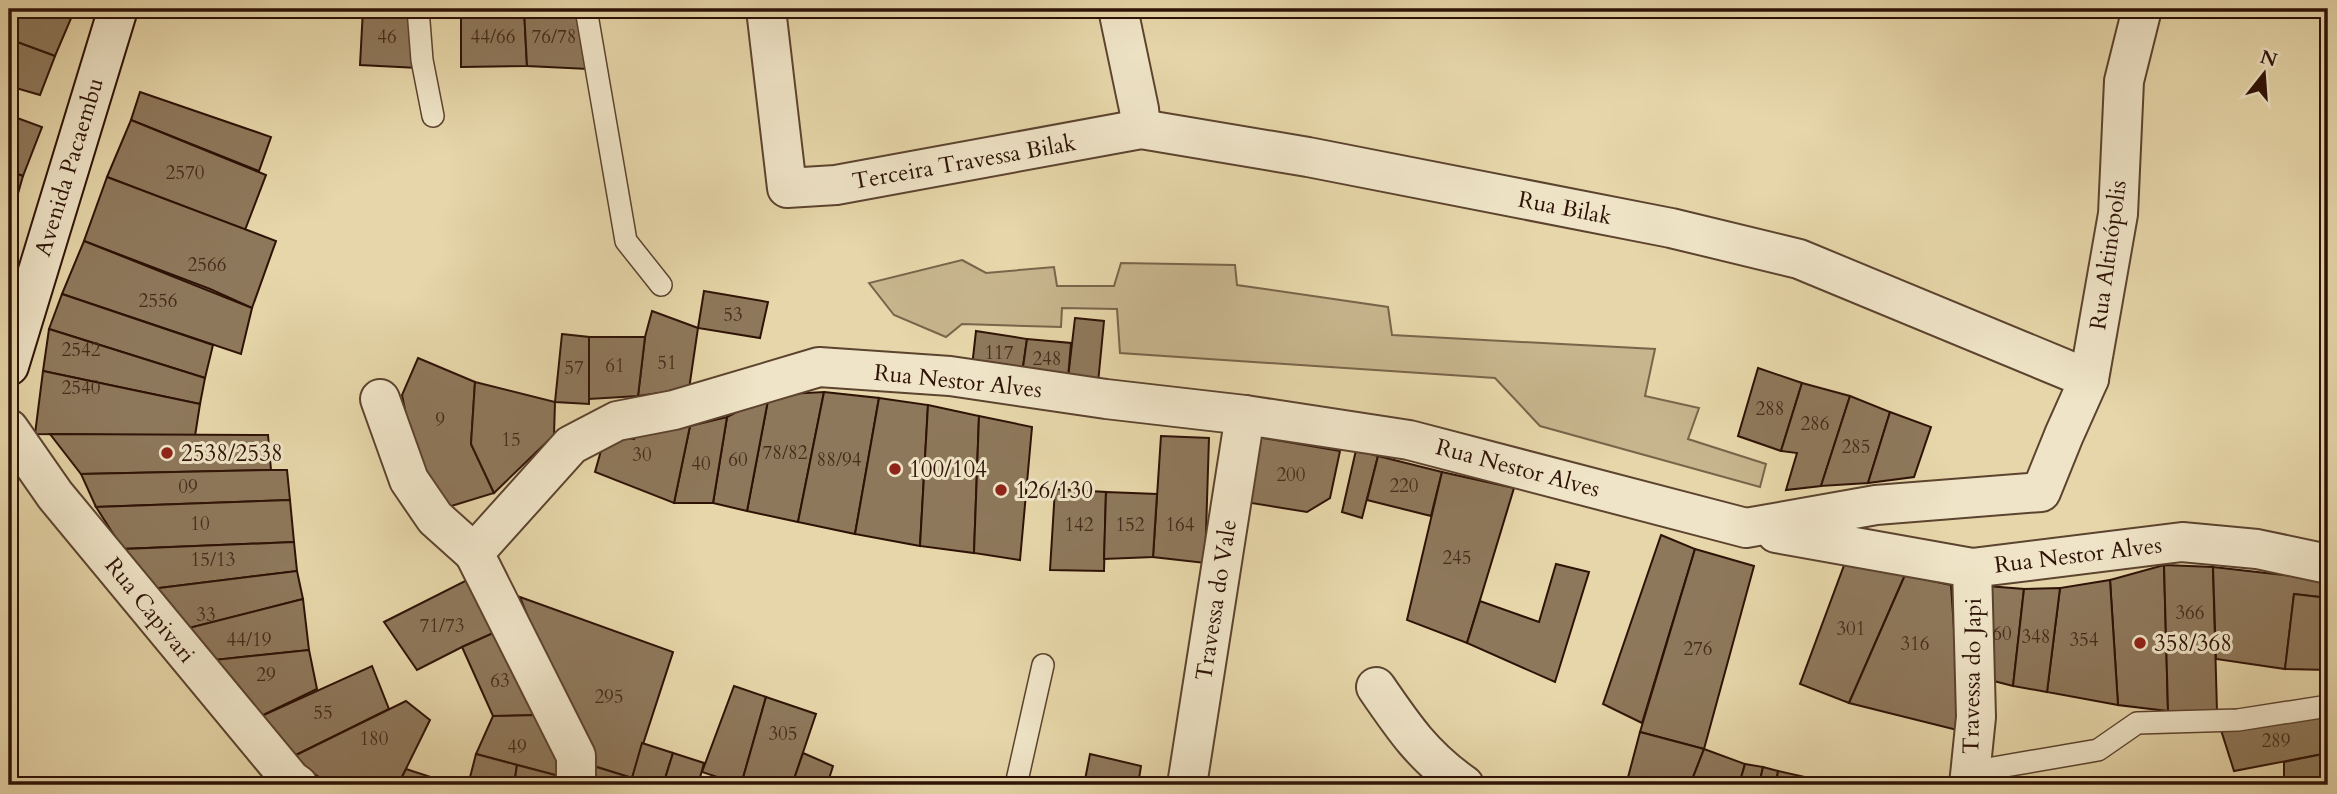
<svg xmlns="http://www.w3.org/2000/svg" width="2337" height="794" font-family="Cardo,serif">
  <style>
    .green { fill: #c7b58d; stroke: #7a644a; stroke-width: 2 }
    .building { fill: #8e785b; stroke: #2e1206; stroke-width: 2 }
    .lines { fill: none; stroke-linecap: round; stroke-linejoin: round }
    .service-casing { stroke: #5c432f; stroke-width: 24 }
    .minor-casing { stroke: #5c432f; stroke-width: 42 }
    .secondary-casing { stroke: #2e1206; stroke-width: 42 }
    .service { stroke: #efe4c7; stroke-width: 21 }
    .minor { stroke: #efe4c7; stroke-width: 38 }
    .secondary { stroke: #efe4c7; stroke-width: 38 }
    .poi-dot { fill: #8f2418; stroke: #efe4c7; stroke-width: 2.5 }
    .labels { text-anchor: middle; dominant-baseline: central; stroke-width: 6; stroke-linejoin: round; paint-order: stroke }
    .number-label { font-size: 19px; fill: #462c1b }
    .street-label { font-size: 23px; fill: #2e1206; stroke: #efe4c7 }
    .poi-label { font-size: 23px; fill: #2e1206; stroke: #efe4c7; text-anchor: start }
  </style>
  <rect width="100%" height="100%" fill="#e6d6a9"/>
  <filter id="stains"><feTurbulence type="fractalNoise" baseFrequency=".00286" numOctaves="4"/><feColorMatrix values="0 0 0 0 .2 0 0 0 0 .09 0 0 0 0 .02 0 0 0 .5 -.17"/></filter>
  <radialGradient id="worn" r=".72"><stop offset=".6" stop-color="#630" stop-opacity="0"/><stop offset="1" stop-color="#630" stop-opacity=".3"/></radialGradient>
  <path class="green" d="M962 260 986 273 1054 267 1057 286H1114L1121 263 1235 265 1237 285 1388 307 1392 335 1655 349 1645 396 1699 408 1688 439 1766 464 1760 487 1540 426 1495 378 1120 353 1117 309 1062 308 1061 327 962 324 946 337 894 315 869 283Z"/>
  <g class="building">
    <path d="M9 9H75L55 56 9 39Z"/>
    <path d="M363 9H409L418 68 360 65Z"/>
    <path d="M461 9H524L527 66 461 67Z"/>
    <path d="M524 9H577L588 69 527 66Z"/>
    <path d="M597 9H638L639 13 598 14Z"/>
    <path d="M9 39 55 56 40 95 9 86Z"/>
    <path d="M140 92 271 137 259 171 131 120Z"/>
    <path d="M9 115 42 127 23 176 9 171Z"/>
    <path d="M131 120 266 175 245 230 107 177Z"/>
    <path d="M9 171 23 176 9 225Z"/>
    <path d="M107 177 276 241 252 308 210 289 84 241Z"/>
    <path d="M84 241 252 308 241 354 62 294Z"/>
    <path d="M704 291 768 302 760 338 698 328Z"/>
    <path d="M62 294 213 345 205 378 49 329Z"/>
    <path d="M652 311 698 328 689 389 638 396 645 337Z"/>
    <path d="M1075 318 1104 321 1098 383 1068 378Z"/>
    <path d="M49 329 205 378 200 404 43 371Z"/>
    <path d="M976 331 1027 339 1022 374 972 367Z"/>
    <path d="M562 334 589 337V404L555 402Z"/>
    <path d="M589 337H645L638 396 589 399Z"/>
    <path d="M1027 339 1071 343 1068 378 1022 374Z"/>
    <path d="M418 358 475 382 471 444 494 493 448 507 413 450 402 395Z"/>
    <path d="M1758 368 1802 383 1781 451 1738 436Z"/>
    <path d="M43 371 200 404 195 436 35 434Z"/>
    <path d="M475 382 555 402 554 435 494 493 471 444Z"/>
    <path d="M1802 383 1850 396 1821 486 1786 490 1797 453 1781 451Z"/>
    <path d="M824 392 798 522 747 511 769 395Z"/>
    <path d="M824 392 879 398 855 534 798 522Z"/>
    <path d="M769 395 747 511 713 503 727 417Z"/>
    <path d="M1850 396 1890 412 1868 483 1821 486Z"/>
    <path d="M879 398 928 405 920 546 855 534Z"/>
    <path d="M928 405 979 416 974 553 920 546Z"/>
    <path d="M1890 412 1931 427 1914 477 1868 483Z"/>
    <path d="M979 416 1032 427 1020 560 974 553Z"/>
    <path d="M727 417 713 503H674L690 426Z"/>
    <path d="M639 426H690L674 503 595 472 606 433 634 439Z"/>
    <path d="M50 434 268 435 271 470 81 474Z"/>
    <path d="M1161 436 1209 438 1205 563 1153 557Z"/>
    <path d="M1252 436 1340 451 1330 498 1307 512 1245 502Z"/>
    <path d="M1356 450 1378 456 1362 518 1342 512Z"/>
    <path d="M1378 456 1442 472 1431 516 1367 500Z"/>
    <path d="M271 470H287L290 500 96 507 81 474Z"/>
    <path d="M1442 472 1514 488 1467 643 1407 620Z"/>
    <path d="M1055 489 1106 492 1104 571 1050 570Z"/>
    <path d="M1106 492 1157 494 1153 557 1104 559Z"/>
    <path d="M290 500 294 542 123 549 96 507Z"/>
    <path d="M1661 535 1695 549 1642 723 1603 704Z"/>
    <path d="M294 542 297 571 151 589 123 549Z"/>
    <path d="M1695 549 1754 566 1704 749 1640 732Z"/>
    <path d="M1846 560 1905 575 1849 703 1800 684Z"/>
    <path d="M1556 564 1589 572 1555 682 1467 643 1480 601 1539 622Z"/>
    <path d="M2164 565 2168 711 2118 705 2110 580Z"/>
    <path d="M2164 565 2213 567 2217 712 2168 711Z"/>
    <path d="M2213 567 2328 580V598L2294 594 2285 669 2216 659Z"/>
    <path d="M297 571 303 599 181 630 151 589Z"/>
    <path d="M1905 575 1951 585 1961 731 1849 703Z"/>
    <path d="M473 577 500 630 462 647 417 670 384 622Z"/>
    <path d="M2110 580 2118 705 2047 692 2060 588Z"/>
    <path d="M1987 586 2024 589 2013 686 1982 678Z"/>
    <path d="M2060 588 2047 692 2013 686 2024 589Z"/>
    <path d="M2294 594 2328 598V670L2285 669Z"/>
    <path d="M520 597 673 652 632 778 587 764Z"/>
    <path d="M303 599 309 650 205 661 181 630Z"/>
    <path d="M500 630 539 715 493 716 462 647Z"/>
    <path d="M309 650 317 689 257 718 205 661Z"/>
    <path d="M372 666 389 709 290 758 257 718Z"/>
    <path d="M734 686 766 697 741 785 702 772Z"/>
    <path d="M766 697 816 714 792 785H741Z"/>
    <path d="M406 701 430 720 398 785H331L290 758Z"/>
    <path d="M2328 714V753L2234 771 2221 730Z"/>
    <path d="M539 715 554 740 559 776 476 754 493 716Z"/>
    <path d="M1640 732 1704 749 1690 785H1626Z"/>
    <path d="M642 743 673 753 663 785H630Z"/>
    <path d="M1704 749 1745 764 1739 785H1690Z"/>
    <path d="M673 753 704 763 698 785H663Z"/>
    <path d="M803 753 833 766 827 785H792Z"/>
    <path d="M2328 753V785H2284V762Z"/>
    <path d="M476 754 517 765 514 785H468Z"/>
    <path d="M1090 754 1141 766 1138 785H1084Z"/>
    <path d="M587 764 632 778 630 785H586Z"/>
    <path d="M1745 764 1763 767 1759 785H1739Z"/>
    <path d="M517 765 559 776 558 785H514Z"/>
    <path d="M1763 767 1778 771 1776 785H1759Z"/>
    <path d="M406 769 455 785H398Z"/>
    <path d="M1778 771 1836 784V785H1776Z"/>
  </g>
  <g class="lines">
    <g class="service-casing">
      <g id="service">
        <path d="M418 9 422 60 433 116"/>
        <path d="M586 9 626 241 661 285"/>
        <path d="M1970 772 2098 750 2137 723 2238 720 2328 706"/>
        <path d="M1016 785 1043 665"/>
      </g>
    </g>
    <g class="minor-casing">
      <g id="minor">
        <path d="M766 9 787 188 836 185 1141 129 1308 157 1671 228 1799 259 2089 379"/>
        <path d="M1118 9 1139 109 1141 129"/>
        <path d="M380 399 409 480 435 518 474 553"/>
        <path d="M9 429 55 495 291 780 298 785"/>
        <path d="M1776 533 1972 568 2182 542 2257 549 2328 564"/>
        <path d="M1376 687C1404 728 1423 756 1464 785"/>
        <path d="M576 785V756L474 553 571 445 617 421 674 410 819 367 950 376 1106 399 1245 415 1409 440 1746 528 1876 505 2041 492 2064 435 2089 379 2118 214 2124 81 2142 9"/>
        <path d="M1187 785 1245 415"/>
        <path d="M1969 785 1976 717 1972 568"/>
      </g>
    </g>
    <g class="secondary-casing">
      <path id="secondary" d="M9 366 118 9"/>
    </g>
    <use href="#service" class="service"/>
    <use href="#minor" class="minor"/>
    <use href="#secondary" class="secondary"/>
  </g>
  <g class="poi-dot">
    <circle cx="167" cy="453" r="7"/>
    <circle cx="895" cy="469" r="7"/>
    <circle cx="1001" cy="490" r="7"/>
    <circle cx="2140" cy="643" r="7"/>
  </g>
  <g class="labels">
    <g class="number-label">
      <text x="387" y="37">46</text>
      <text x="493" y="37">44/66</text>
      <text x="554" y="37">76/78</text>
      <text x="185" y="173">2570</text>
      <text x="207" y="265">2566</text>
      <text x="158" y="301">2556</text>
      <text x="733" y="315">53</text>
      <text x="81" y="350">2542</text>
      <text x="999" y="353">117</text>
      <text x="1047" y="359">248</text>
      <text x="667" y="363">51</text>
      <text x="615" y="366">61</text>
      <text x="574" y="368">57</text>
      <text x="81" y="388">2540</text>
      <text x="1770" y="409">288</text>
      <text x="440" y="420">9</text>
      <text x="1815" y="424">286</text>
      <text x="511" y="440">15</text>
      <text x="1856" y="447">285</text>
      <text x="785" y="453">78/82</text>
      <text x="642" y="455">30</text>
      <text x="738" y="460">60</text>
      <text x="839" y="460">88/94</text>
      <text x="701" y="464">40</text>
      <text x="1291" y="475">200</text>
      <text x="1404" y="486">220</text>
      <text x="188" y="487">09</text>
      <text x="200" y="524">10</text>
      <text x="1079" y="525">142</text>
      <text x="1130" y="525">152</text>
      <text x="1180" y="525">164</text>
      <text x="1457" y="558">245</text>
      <text x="213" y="560">15/13</text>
      <text x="2190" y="613">366</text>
      <text x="206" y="615">33</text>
      <text x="442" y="626">71/73</text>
      <text x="1851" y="629">301</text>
      <text x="2002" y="634">60</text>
      <text x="2036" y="637">348</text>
      <text x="249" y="640">44/19</text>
      <text x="2084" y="640">354</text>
      <text x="1915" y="644">316</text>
      <text x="1698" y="649">276</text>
      <text x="266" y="675">29</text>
      <text x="500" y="681">63</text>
      <text x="609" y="697">295</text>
      <text x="323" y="713">55</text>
      <text x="783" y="734">305</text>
      <text x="374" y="739">180</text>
      <text x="2276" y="741">289</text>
      <text x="517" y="747">49</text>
    </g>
    <g class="street-label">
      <text transform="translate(964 162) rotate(-10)">Terceira Travessa Bilak</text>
      <text transform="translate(69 167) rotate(-73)">Avenida Pacaembu</text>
      <text transform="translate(1565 208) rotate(11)">Rua Bilak</text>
      <text transform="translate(2108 255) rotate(-82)">Rua Altinópolis</text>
      <text transform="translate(958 381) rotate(6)">Rua Nestor Alves</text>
      <text transform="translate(1518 468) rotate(15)">Rua Nestor Alves</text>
      <text transform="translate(2078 555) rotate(-7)">Rua Nestor Alves</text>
      <text transform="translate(1216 600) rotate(-81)">Travessa do Vale</text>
      <text transform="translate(150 610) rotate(51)">Rua Capivari</text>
      <text transform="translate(1972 676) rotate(-89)">Travessa do Japi</text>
    </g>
    <g class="poi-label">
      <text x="181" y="453">2538/2538</text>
      <text x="909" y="469">100/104</text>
      <text x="1015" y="490">126/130</text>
      <text x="2154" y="643">358/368</text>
    </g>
  </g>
  <rect width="2337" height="794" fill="none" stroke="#e6d6a9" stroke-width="35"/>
  <rect x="10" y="10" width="2316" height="773" fill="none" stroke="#2e1206" stroke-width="3.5"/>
  <rect x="18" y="18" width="2302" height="759" fill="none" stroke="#2e1206" stroke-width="2"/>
  <g transform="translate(2264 74) rotate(17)" stroke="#efe4c7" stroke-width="5" paint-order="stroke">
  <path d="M0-5L12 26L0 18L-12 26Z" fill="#2e1206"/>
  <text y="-10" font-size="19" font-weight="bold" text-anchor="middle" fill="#2e1206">N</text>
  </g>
  <rect width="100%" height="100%" filter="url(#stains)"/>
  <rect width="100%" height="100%" fill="url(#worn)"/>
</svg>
